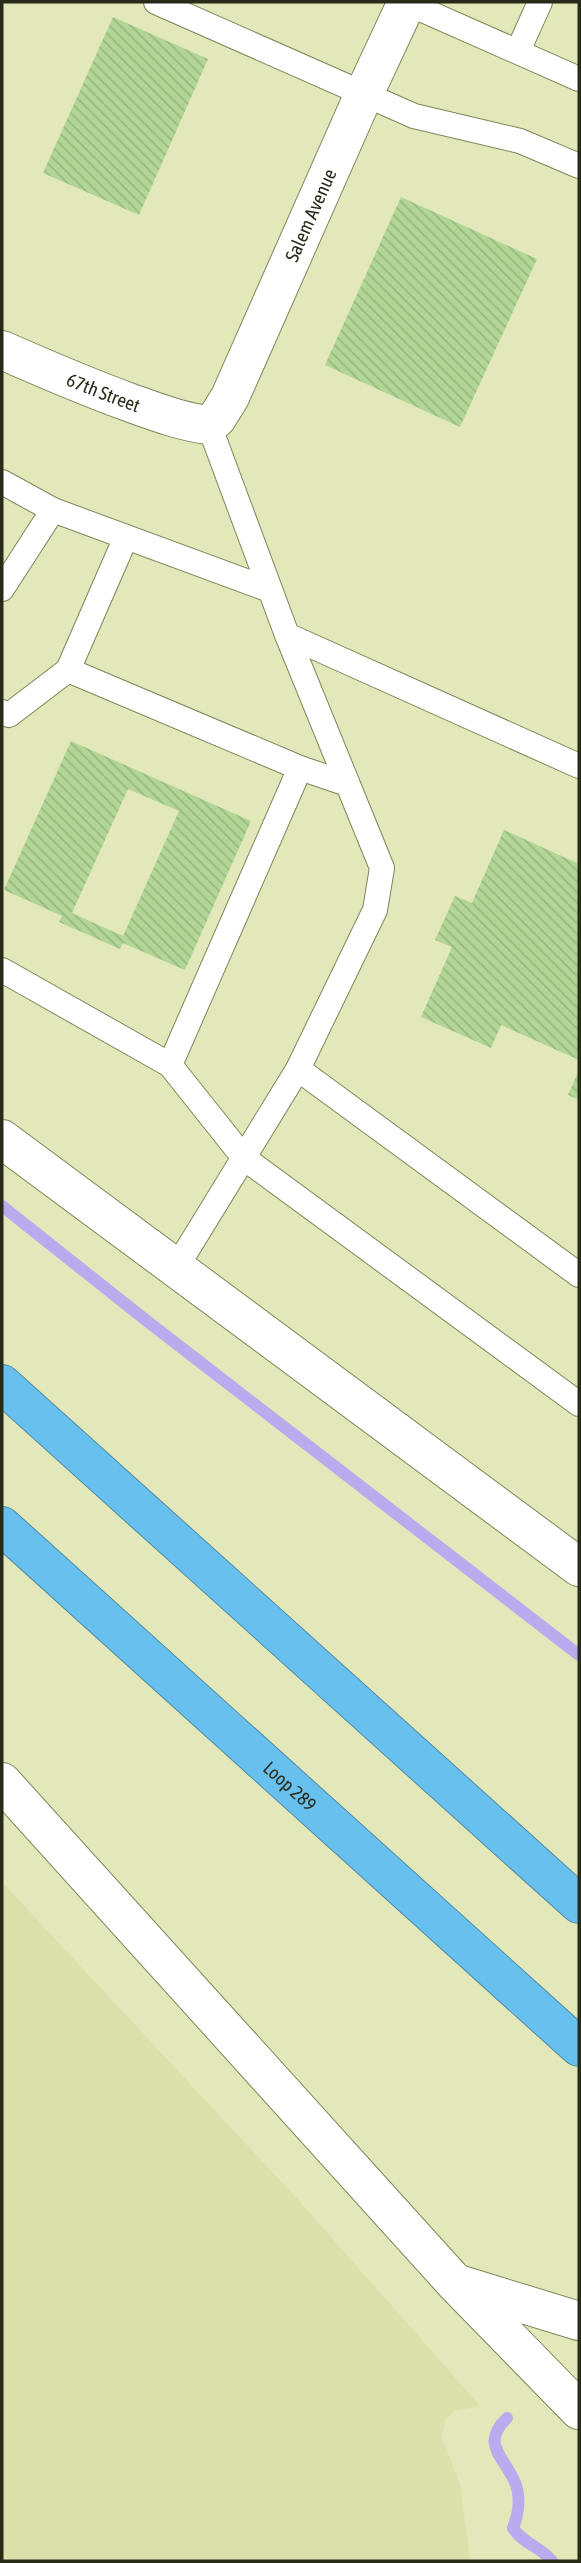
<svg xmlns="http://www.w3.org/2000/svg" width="581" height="2563" font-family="'Asap Condensed',sans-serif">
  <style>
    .built { fill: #dbe1ab }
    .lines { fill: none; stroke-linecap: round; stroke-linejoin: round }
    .stream { stroke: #b8acee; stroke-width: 12 }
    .building { fill: url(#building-back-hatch); fill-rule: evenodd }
    .lane-casing { stroke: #80855a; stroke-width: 26 }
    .street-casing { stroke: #80855a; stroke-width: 40 }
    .secondary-casing { stroke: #80855a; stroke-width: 40 }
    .highway-casing { stroke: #518ca3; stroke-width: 40 }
    .lane { stroke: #fff; stroke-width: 24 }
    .street { stroke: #fff; stroke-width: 38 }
    .secondary { stroke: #fff; stroke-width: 38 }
    .highway { stroke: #67c0ee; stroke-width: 38 }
    .labels { text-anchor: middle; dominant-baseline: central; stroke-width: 7; stroke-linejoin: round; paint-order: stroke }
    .street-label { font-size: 19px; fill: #292b19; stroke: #fff }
  </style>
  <defs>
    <pattern id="building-back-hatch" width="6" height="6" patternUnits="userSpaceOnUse" patternTransform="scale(1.75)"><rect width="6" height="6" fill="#b1d696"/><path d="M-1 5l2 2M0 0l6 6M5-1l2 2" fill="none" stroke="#98b881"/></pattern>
  </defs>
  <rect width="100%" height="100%" fill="#e3e8ba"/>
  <path class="built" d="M2 1882 301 2203 481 2407 456 2410 446 2419 441 2436 460 2483 470 2561H2Z"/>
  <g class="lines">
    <g class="stream">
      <path d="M2 1206 147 1321 579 1655"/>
      <path d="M507 2418C481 2443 502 2455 514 2480 521 2495 519 2513 513 2528 523 2544 540 2546 552 2561"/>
    </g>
  </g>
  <g class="building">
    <path d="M113 17 208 59 139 215 43 173Z"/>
    <path d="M401 197 537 259 460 427 325 365Z"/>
    <path d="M71 741 251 821 185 970 123 943 120 949 59 922 62 916 4 890ZM128 789 179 811 123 936 72 913Z"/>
    <path d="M504 830 579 864V1060L501 1025 491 1048 421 1017 452 947 435 940 455 896 472 903Z"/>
    <path d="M579 1070V1100L568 1095Z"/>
  </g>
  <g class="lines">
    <g class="lane-casing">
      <g id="lane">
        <path d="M156 2 414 116 520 141 579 166"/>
        <path d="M407 3 579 79"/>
        <path d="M518 51 540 2"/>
        <path d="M209 425 287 635 579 766"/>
        <path d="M2 482 53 510"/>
        <path d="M2 589 53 510 270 590"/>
        <path d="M68 670 126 537"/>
        <path d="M2 712 9 715 68 670 300 768 347 784"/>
        <path d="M2 970 170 1065 244 1158 579 1404"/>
        <path d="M170 1065 300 768"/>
        <path d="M298 1069 579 1275"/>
        <path d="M176 1268 298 1069 375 910 382 868 287 635"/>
      </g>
    </g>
    <g class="street-casing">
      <g id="street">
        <path id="s1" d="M2 350C45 369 87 387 131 403 156 412 182 422 209 425L217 418 230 397 364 94 407 2"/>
      </g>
    </g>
    <g class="secondary-casing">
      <g id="secondary">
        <path d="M2 1139 579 1567"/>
        <path d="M2 1782 456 2284 579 2410"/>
        <path d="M458 2284 579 2321"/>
      </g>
    </g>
    <g class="highway-casing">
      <g id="highway">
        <path d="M2 1384 579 1904"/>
        <path id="s2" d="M2 1526 579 2047"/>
      </g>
    </g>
    <use href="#lane" class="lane"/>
    <use href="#street" class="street"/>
    <use href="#secondary" class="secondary"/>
    <use href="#highway" class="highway"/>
  </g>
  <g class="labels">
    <g class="street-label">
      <text stroke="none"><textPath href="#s1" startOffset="455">Salem Avenue</textPath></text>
      <text stroke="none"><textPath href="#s1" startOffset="110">67th Street</textPath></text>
      <text stroke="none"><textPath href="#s2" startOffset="388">Loop 289</textPath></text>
    </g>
  </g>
  <rect width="581" height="2563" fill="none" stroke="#292b19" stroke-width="7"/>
</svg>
